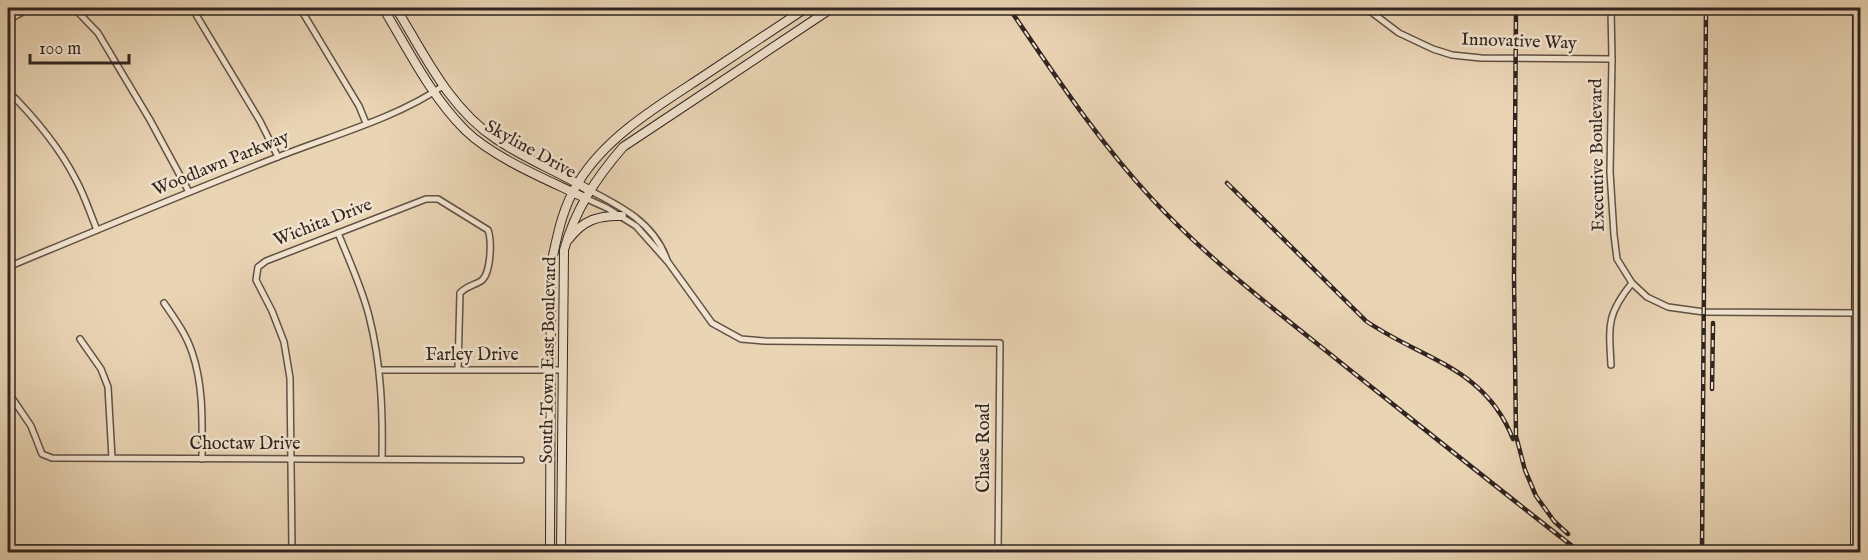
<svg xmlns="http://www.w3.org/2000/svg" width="1868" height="560" font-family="'IM FELL English',serif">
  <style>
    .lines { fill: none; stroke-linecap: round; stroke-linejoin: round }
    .street-casing { stroke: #605145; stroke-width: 8 }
    .secondary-casing { stroke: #322520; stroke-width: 10 }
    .street { stroke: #f1e3ce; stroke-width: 5 }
    .secondary { stroke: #f1e3ce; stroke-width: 8 }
    .rail-casing { stroke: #322520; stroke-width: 4.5 }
    .rail { stroke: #f1e3ce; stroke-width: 2; stroke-dasharray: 7; stroke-linecap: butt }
    .labels { text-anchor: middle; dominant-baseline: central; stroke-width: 5; stroke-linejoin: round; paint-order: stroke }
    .street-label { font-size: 18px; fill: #322520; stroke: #f1e3ce }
  </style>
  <rect width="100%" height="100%" fill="#e9d4b4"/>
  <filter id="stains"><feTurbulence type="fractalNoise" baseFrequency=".00333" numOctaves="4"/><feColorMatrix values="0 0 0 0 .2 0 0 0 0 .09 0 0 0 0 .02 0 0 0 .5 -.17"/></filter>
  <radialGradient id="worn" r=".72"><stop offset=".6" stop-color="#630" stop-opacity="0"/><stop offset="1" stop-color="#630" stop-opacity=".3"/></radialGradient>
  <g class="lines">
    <g class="street-casing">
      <g id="street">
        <path d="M74 8 98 33 150 120 189 192"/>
        <path d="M192 8 260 121 278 157"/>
        <path d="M300 8 359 106 366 123"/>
        <path d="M1366 8 1399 33 1433 49 1452 55 1481 58 1612 59"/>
        <path d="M1611 8 1612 59 1610 172 1614 235 1617 259 1632 283 1647 297 1668 307 1704 312 1855 313"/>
        <path d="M8 20 30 8"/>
        <path d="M8 91C34 117 58 145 75 178 84 194 90 213 97 230"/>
        <path d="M589 190C622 207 654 223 667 260"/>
        <path d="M585 198 607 208 636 226 668 262 712 323 741 339 765 341 1000 343 998 552"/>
        <path d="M338 233C349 260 362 288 369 316 381 363 383 410 382 459"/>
        <path d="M8 267C97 230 185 193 275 158 330 136 395 119 443 86"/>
        <path d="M164 303C175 319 186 334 192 352 204 387 202 423 202 459"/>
        <path d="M80 339 101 369 108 387 112 458"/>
        <path d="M1611 365C1609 326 1606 315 1632 283"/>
        <path d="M380 370H563"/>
        <path d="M8 392 31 426 42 454 52 458 521 460"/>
        <path d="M8 548 561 550"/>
        <path d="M292 549 290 378 284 342 272 311 256 280 258 267 266 261 426 199H438L488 230C492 241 491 274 481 281 473 286 468 285 460 293L458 369"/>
      </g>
    </g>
    <g class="secondary-casing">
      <g id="secondary">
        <path d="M383 8C408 49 430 95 465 130 495 159 548 180 585 198"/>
        <path d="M396 8C424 54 449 108 496 139 525 159 559 172 589 190"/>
        <path d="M569 239C583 220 599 215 622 216"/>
        <path d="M550 552 551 265C557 237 562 208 578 183 605 138 656 107 699 79 735 55 771 31 806 8"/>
        <path d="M561 552 564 250C575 210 596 178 623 147L832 8"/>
        <path d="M1855 552 1857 8"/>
      </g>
    </g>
    <use href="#street" class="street"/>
    <use href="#secondary" class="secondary"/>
    <g class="rail-casing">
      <g id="rail">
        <path d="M1009 8C1054 74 1098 141 1153 200 1211 262 1279 313 1345 366 1423 428 1501 491 1580 552"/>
        <path d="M1516 8 1514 277 1516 436 1525 470 1536 496 1554 521 1568 534"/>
        <path d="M1227 183 1366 321C1423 360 1485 367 1513 439"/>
        <path d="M1712 389 1713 323"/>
        <path d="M1702 552 1706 8"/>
      </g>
    </g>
    <use href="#rail" class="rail"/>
  </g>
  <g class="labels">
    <g class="street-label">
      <text transform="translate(1519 42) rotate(2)">Innovative Way</text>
      <text transform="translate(530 150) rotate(29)">Skyline Drive</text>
      <text transform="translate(1598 155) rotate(-91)">Executive Boulevard</text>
      <text transform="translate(221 164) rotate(-22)">Woodlawn Parkway</text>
      <text transform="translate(323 223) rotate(-21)">Wichita Drive</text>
      <text x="472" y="355">Farley Drive</text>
      <text transform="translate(549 360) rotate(-89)">South Town East Boulevard</text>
      <text x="245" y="444">Choctaw Drive</text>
      <text transform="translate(984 448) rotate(-90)">Chase Road</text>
    </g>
  </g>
  <rect width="1868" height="560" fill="none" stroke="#e9d4b4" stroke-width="30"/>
  <rect x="9" y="9" width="1850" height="542" fill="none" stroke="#322520" stroke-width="3"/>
  <rect x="15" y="15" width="1838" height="530" fill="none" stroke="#322520" stroke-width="1.5"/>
  <path d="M30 54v9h99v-9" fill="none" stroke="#322520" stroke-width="3"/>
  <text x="39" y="54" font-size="18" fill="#322520" stroke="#f1e3ce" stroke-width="4.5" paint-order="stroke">100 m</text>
  <rect width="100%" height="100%" filter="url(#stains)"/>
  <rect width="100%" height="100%" fill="url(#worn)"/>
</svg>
